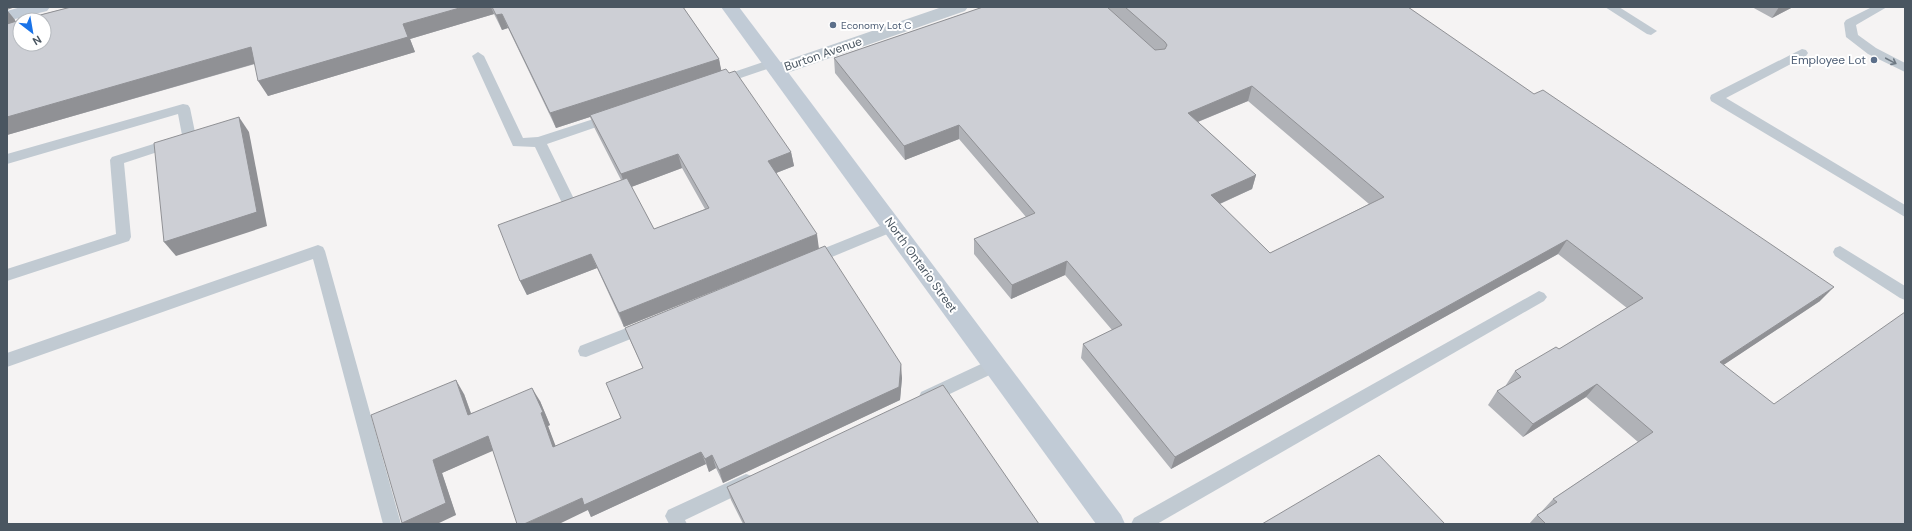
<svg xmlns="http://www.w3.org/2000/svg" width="1912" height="531" font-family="'DM Sans',sans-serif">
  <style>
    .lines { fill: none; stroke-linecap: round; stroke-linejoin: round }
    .lane { fill: #c1cad2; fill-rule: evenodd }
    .street { fill: #c1cad2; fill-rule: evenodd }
    .secondary { fill: #c1cbd6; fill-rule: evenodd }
    .wall { fill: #b0b2b7; fill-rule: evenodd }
    .shaded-wall { fill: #909195 }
    .building { fill: #cdcfd5; stroke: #909195; fill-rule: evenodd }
    .oneway { stroke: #6e7983 }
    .service-dot { fill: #5c6f8a; stroke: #fff; stroke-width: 1.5 }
    .labels { text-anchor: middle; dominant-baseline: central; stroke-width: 4; stroke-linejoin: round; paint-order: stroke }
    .far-service-label { font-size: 10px; fill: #4e5e75; stroke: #fff; text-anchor: start }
    .street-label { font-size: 12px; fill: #4a5661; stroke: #fff }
    .service-label { font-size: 12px; fill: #4e5e75; stroke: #fff; text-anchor: end }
  </style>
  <rect width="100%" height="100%" fill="#f5f3f3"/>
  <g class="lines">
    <g class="lane">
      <path d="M1605 7H1619L1657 31 1651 35 1647 34Z"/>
      <path d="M1872 7H1887L1856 25 1858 35 1876 48 1905 63V72L1868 54 1846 37 1844 23 1846 20Z"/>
      <path d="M1802 49 1806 50 1808 53 1806 56 1726 98 1905 205V217L1711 101 1710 98 1711 95Z"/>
      <path d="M478 52 484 56 523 138 538 137 612 113 617 114 619 117 617 120 547 144 574 199 572 203 567 204 562 203 535 147 513 146 472 56Z"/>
      <path d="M772 59 776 60 778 63 776 66 720 85 716 84 714 81 716 78Z"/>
      <path d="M183 104 188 105 190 108 196 137 194 140 124 163 131 237 129 241 7 281V269L116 234 110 160 112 157 182 135 178 114 7 164V154Z"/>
      <path d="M892 221 897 222 899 226 897 230 815 264 810 266 805 264 803 260 805 256Z"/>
      <path d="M318 245 323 247 325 251 401 524H383L313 259 7 367V353Z"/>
      <path d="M1840 246 1905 286V300L1900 298 1835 256 1833 252 1835 248Z"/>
      <path d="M1539 291 1544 293 1547 297 1544 301 1157 524H1131L1134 518Z"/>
      <path d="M647 320 653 322 655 326 653 330 586 357 580 356 578 351 580 346Z"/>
      <path d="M994 358 1000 360 1002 365 1000 370 933 402 927 404 921 402 919 397 921 392Z"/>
      <path d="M746 474 752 476 755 482 752 488 685 520 687 524H669L665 516 668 510Z"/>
    </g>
    <path class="street" d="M942 7H968L965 11 784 74 777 76 770 74 768 70 770 66Z"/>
    <g class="secondary">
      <path d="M21 7H50L47 11 7 21V11Z"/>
      <path d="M721 7H739L1121 515 1125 524H1096Z"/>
    </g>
  </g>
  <g class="wall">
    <path d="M71 7H683L719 59 721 71 729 73 791 152 794 166 776 173 819 249 624 327 597 268 527 295 520 281 621 180 595 129 590 117 556 128 508 28 502 30 494 14 410 39 415 52 268 96 255 64 7 135V10L15 20V21ZM682 168 705 209 654 229 631 187Z"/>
    <path d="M983 7H1408L1820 301 1723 365 1905 524H1529L1537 515 1542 512V511L1553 499 1638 442 1586 397 1523 437 1488 405 1497 391 1507 386 1506 385 1515 371 1559 349 1627 308 1558 254 1171 469 1081 358 1083 344 1112 330 1065 275 1011 299 974 254V239L1026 217 959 139 905 160 835 73 834 58ZM1248 101 1369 204 1270 253 1220 204 1252 189 1256 175 1198 122Z"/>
    <path d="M1752 7H1793L1772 18Z"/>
    <path d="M625 328 902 378 900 400 723 483 716 468 709 472 706 464 591 517 588 510 493 450 442 473 456 515 403 524 464 394 471 413 540 401 550 425 548 426 555 446 621 418 643 368 631 342Z"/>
    <path d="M727 487 1039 524H743L731 500Z"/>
  </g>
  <g class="shaded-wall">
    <path d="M7 7H15L7 10Z"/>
    <path d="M463 7H491L494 14 410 39 415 52 268 96 258 81 403 24Z"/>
    <path d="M1779 7H1793L1772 18Z"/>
    <path d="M7 10 15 20V39L7 30Z"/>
    <path d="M502 14 508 28 502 30 496 15Z"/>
    <path d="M251 47 260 62 7 135V117Z"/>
    <path d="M719 59 722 74 556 128 550 113Z"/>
    <path d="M1252 86 1248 101 1185 127 1188 113Z"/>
    <path d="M239 117 249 132 267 226 176 256 164 242Z"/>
    <path d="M959 125V139L905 160 904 146Z"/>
    <path d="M791 152 794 166 771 175 768 161Z"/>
    <path d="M678 154 682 168 626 189 621 174Z"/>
    <path d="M1256 175 1252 189 1208 209 1211 195Z"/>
    <path d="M817 234 819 249 624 327 619 313Z"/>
    <path d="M1567 240 1558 254 1171 469 1175 457Z"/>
    <path d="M591 254 597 268 527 295 520 281Z"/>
    <path d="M1067 261 1065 275 1011 299 1012 285Z"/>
    <path d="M1834 287 1820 301 1707 376 1720 362Z"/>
    <path d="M901 364 902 378 900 400 723 483 719 470Z"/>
    <path d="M456 380 464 394 476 428 468 415Z"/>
    <path d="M1597 384 1586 397 1523 437 1533 424Z"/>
    <path d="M532 388 540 401 550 425 548 426 561 460 553 447 541 413Z"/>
    <path d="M488 436 497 449 442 473 456 515 437 524H403L402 523 433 460Z"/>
    <path d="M701 452 706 464 591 517 588 510 559 524H524L582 498Z"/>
    <path d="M712 455 716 468 709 472 705 459Z"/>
  </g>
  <g class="building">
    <path d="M71 7H463L403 24 408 37 258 81 251 47 7 117V24L20 20V44H44V20H21Z"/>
    <path d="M492 7H683L719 59 550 113 502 14 496 15Z"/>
    <path d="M983 7H1107L1155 50 1165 49 1167 45 1165 42 1125 7H1408L1534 94 1543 90 1834 287 1720 362 1774 404 1905 312V524H1546L1537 515 1557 502 1553 499 1653 432 1597 384 1533 424 1497 391 1521 377 1515 371 1556 347 1559 349 1643 298 1567 240 1175 457 1083 344 1122 325 1067 261 1012 285 974 239 1035 213 959 125 904 146 834 58ZM1252 86 1384 197 1270 253 1211 195 1256 175 1188 113Z"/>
    <path d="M726 69 729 73 735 71 791 152 768 161 817 234 619 313 591 254 520 281 498 225 627 178 654 229 709 208 678 154 621 174 590 115Z"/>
    <path d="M239 117 257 212 164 242 154 143Z"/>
    <path d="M825 246 901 364 899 387 719 470 712 455 705 459 701 452 584 505 582 498 524 524H517L488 436 433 460 446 503 402 523 371 415 456 380 468 415 532 388 543 412 541 413 553 447 621 418 606 383 643 368 625 328Z"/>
    <path d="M943 385 1039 524H745L727 487Z"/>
    <path d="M1379 455 1445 524H1262Z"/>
  </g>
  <defs><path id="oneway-shaft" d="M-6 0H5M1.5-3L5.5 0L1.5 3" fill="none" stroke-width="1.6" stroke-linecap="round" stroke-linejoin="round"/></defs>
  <use class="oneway" href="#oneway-shaft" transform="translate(1891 61) rotate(28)"/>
  <g class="service-dot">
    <circle cx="833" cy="25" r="4"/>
    <circle cx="1874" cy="60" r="4"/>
  </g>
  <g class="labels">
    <g class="far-service-label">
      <text x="841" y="25">Economy Lot C</text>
    </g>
    <g class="street-label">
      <text transform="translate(823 54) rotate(-19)">Burton Avenue</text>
      <text transform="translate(921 265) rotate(54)">North Ontario Street</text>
    </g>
    <g class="service-label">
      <text x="1866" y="60">Employee Lot</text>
    </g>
  </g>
  <rect width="1912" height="531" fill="none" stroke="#4a5661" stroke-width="16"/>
  <g transform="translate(32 32) rotate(149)"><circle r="19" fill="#ffffff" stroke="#b7bbc0"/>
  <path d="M0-3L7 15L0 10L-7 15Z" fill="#1a73e8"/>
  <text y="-6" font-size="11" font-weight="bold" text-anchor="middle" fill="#4a5661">N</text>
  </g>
</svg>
